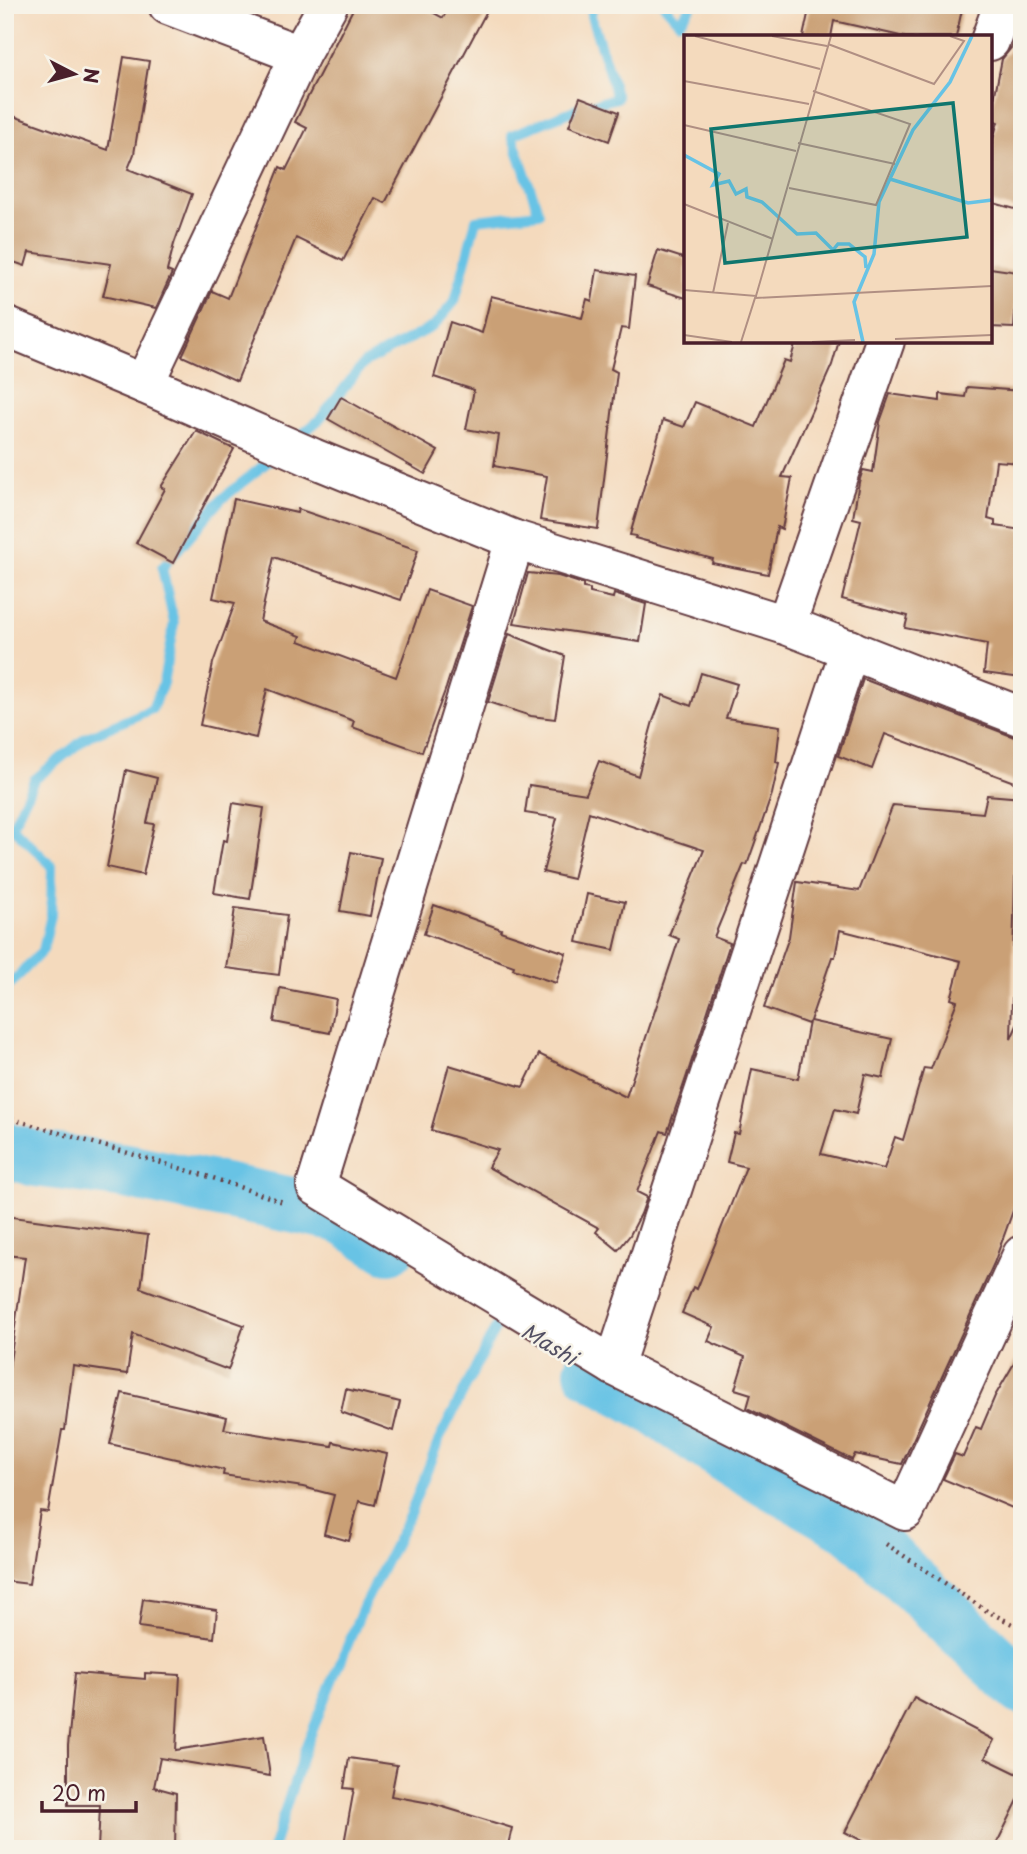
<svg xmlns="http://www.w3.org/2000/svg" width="1027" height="1854" font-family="'Playpen Sans',sans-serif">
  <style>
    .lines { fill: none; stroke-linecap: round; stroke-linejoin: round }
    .stream { stroke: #67c3e5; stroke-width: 10 }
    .river { stroke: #67c3e5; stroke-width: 56 }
    .building { fill: #caa076; fill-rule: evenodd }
    .minor-casing { stroke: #643b41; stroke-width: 42 }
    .path { stroke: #643b41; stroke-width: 4.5; stroke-dasharray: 2 5; stroke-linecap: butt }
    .minor { stroke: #fff; stroke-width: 38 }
    .labels { text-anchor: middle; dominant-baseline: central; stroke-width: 5; stroke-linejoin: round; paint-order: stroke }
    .water-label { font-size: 21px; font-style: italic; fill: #535063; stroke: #f7f3e8 }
    .inset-river { fill: none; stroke: #67c3e5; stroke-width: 3.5 }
    .inset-road { fill: none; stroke: #b08f83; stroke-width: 2 }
    .view { fill: #0f766e; fill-opacity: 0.15; stroke: #0f766e; stroke-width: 3.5 }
    .inset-edge { fill: none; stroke: #4a1f2b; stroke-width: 3.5 }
  </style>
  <rect width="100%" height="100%" fill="#f7f3e8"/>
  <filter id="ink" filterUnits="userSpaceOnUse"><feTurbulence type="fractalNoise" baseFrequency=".0143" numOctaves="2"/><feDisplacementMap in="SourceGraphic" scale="14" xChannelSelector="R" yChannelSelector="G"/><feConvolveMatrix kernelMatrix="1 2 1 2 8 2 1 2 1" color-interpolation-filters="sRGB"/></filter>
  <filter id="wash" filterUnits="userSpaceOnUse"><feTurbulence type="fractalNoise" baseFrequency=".00686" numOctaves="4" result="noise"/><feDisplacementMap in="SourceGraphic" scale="28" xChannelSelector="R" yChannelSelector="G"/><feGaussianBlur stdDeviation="1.57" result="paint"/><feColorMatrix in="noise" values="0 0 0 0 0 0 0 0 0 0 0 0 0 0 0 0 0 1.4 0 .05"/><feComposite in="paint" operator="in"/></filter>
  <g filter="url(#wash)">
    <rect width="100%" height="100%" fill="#f4dabd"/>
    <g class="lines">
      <g class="stream">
        <path d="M664 5 679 22 692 5"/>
        <path d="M295 440 319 420 364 363 434 326 455 301 476 220 539 213 512 135 582 107 617 98 591 16 593 5"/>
        <path d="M5 990 43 950 51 915 52 866 12 827 34 780 87 737 152 709 163 683 174 623 162 568 222 499 280 452"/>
        <path d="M272 1849 305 1749 364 1605 409 1516 439 1440 501 1317"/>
      </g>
      <g class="river">
        <path d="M5 1150 36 1159 126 1171 340 1215 389 1246"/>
        <path d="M592 1371 653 1406 727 1456 854 1528 1022 1687"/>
      </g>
    </g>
    <g id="blocks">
      <g class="building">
        <path d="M355 5H419L443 18 450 5H490L385 203 375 198 343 261 296 238 237 381 182 356 212 291 228 298 280 167 286 170 307 128 295 122Z"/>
        <path d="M810 5H963L956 37H905L834 21 831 37H803Z"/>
        <path d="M1022 20V211L990 202V149L998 122 990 119 1002 59 1011 48Z"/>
        <path d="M124 57 149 61 134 154 128 169 192 194 174 244 167 271 172 273 156 308 103 296 111 264 29 252 25 266 5 259V113L108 150Z"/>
        <path d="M580 97 619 112 609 141 569 126Z"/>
        <path d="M658 250 686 259V298L647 286Z"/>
        <path d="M990 268 1018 272 1014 328 990 327Z"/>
        <path d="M597 270 635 276 629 329 621 328 611 369 617 372 598 529 540 520 547 476 494 466 499 435 466 429 474 390 434 377 450 322 482 333 491 296 582 318 587 299 592 301Z"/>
        <path d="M796 341H839L832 365 782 477 792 478 782 529 777 527 768 574 712 563 713 559 635 538 636 536 630 535 663 420 684 427 695 402 756 427 784 360 790 362Z"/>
        <path d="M967 387 1022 391V463L996 461 988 519 995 521V526L1022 530V678L984 673 987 644 905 628 908 616 842 599 861 520 853 518 859 482 863 470 873 472 880 422 890 394 940 401V394L965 397Z"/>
        <path d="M341 397 438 451 425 474 328 419Z"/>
        <path d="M196 431 234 449 173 563 136 543 165 489 161 487Z"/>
        <path d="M234 499 297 513 298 509 418 550 401 600 274 557 260 621 301 636 299 641 396 677 427 590 472 606 446 688 422 752 352 727 354 721 267 689 256 738 200 725 213 663 235 603 213 598Z"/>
        <path d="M528 573 558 576 583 584V588L590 589V593L613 598 614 594 646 604 640 642 514 623Z"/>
        <path d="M509 634 565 656 555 719 531 716 488 702Z"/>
        <path d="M701 673 737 684 726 718 780 726 776 762 779 763 772 794 747 865 744 864 714 937 730 943 686 1078 667 1133 661 1131 637 1192 647 1197 641 1214 630 1235 618 1250 596 1232 599 1228 488 1167 498 1150 431 1130 449 1065 523 1087 539 1054 626 1097 679 939 669 935 704 850 589 812 573 879 543 872 557 818 525 813 529 785 586 794 599 761 638 776 653 721 663 695 691 706Z"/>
        <path d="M863 679 1014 737 1022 738V785L885 734 872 769 838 756Z"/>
        <path d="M126 770 157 778 147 823 154 824 143 875 107 867Z"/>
        <path d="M987 795 1022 798V880L1015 878 1011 1039 1022 1014V1186L994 1263 902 1464 855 1454 852 1460 747 1408 751 1394 735 1389 745 1357 708 1341 714 1327 682 1313 693 1287 697 1289 746 1167 727 1162 734 1133 739 1134 752 1069 798 1079 809 1022 808 1024 764 1008 789 937 797 882 859 891 893 805 983 813ZM840 930 961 961 951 999 957 1001 931 1069 924 1068 903 1140 895 1137 884 1169 821 1154 835 1109 856 1114 865 1074 883 1078 892 1039 810 1021 832 957H835Z"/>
        <path d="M233 803 264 808 250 899 214 893 223 840 227 841Z"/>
        <path d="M351 852 381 858 370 916 340 911Z"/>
        <path d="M587 894 625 902 614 950 577 942Z"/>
        <path d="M434 905 501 929 500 931 566 953 556 983 513 969 514 966 424 934Z"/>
        <path d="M235 908 287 915 279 975 226 968Z"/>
        <path d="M280 988 336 999 330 1033 274 1022Z"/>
        <path d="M5 1216 148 1235 141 1288 244 1325 228 1370 133 1334 127 1374 73 1366 65 1430H62L48 1512 40 1511 29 1584 5 1581V1396L25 1257 5 1255Z"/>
        <path d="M1022 1350V1512L943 1479 955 1454 963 1457 976 1427 981 1429 995 1396Z"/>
        <path d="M346 1389 400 1402 393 1431 341 1412Z"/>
        <path d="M122 1393 227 1417 224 1429 332 1446 333 1442 387 1454 375 1505 359 1501 349 1541 324 1534 334 1495 303 1487 223 1475 224 1470 110 1444Z"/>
        <path d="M143 1599 217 1610 214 1638 139 1627Z"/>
        <path d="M75 1673 145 1679V1673L180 1675 176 1750 264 1736 270 1776 160 1758 154 1787 176 1793 175 1849H98L100 1805H68V1746Z"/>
        <path d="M914 1698 994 1740 985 1758 1022 1776V1792L994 1849H878L845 1832Z"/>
        <path d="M349 1758 397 1765 391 1796 430 1803 512 1828 507 1849H343L354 1789 344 1788Z"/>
      </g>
    </g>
  </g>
  <g filter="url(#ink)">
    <use href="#blocks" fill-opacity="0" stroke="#643b41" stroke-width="2"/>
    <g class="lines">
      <g class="minor-casing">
        <g id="minor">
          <path d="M168 5 300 55"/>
          <path d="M990 41 1003 5"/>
          <path d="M5 326 144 384 313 458 515 540 786 625 1022 717"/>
          <path d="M144 384 300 55 328 5"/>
          <path d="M515 540 316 1186 614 1366 905 1511 1022 1255"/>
          <path d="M786 625 885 341"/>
          <path d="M614 1366 850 649"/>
        </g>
      </g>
      <g class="path">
        <path d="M5 1117 210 1177 286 1203"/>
        <path d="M886 1544 987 1611 1022 1629"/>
      </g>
      <use href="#minor" class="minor"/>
    </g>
  </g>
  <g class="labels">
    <g class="water-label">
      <text transform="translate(550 1343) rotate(31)">Mashi</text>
    </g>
  </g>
  <g transform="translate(684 35)">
    <rect width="308" height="308" fill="#f4dabd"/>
    <path class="inset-river" d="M0 120 35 139 29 150 45 146 52 159 62 154 63 162 78 167 113 199 132 198 149 215 154 209H165L181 222 182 233M206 144 284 168 308 165M179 307 170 267 190 219 195 167 229 95 266 47 288 1"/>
    <path class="inset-road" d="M11 1 136 34M88 1 143 11M144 9 250 49 280 6 266 1M0 46 125 69M0 90 112 116M114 108 211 129M105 153 192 170 226 89 129 56M0 169 89 204M0 255 72 261 147 1M29 258 44 188M0 300 48 307M211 304 308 300M57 307 71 263 308 251M128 307 171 305"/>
    <path class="view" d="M269 68 283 202 41 228 27 94Z"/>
    <rect width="308" height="308" class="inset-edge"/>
  </g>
  <rect width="1027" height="1854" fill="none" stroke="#f7f3e8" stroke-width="28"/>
  <g transform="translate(74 74) rotate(96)" stroke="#f7f3e8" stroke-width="5" paint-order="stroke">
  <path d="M0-5L12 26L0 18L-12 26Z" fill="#4a1f2b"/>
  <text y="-10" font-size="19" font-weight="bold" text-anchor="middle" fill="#4a1f2b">N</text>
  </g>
  <path d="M42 1801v10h94v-10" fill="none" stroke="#4a1f2b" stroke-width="3.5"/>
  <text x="52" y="1801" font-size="21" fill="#4a1f2b" stroke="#f7f3e8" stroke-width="5" paint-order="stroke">20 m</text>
</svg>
